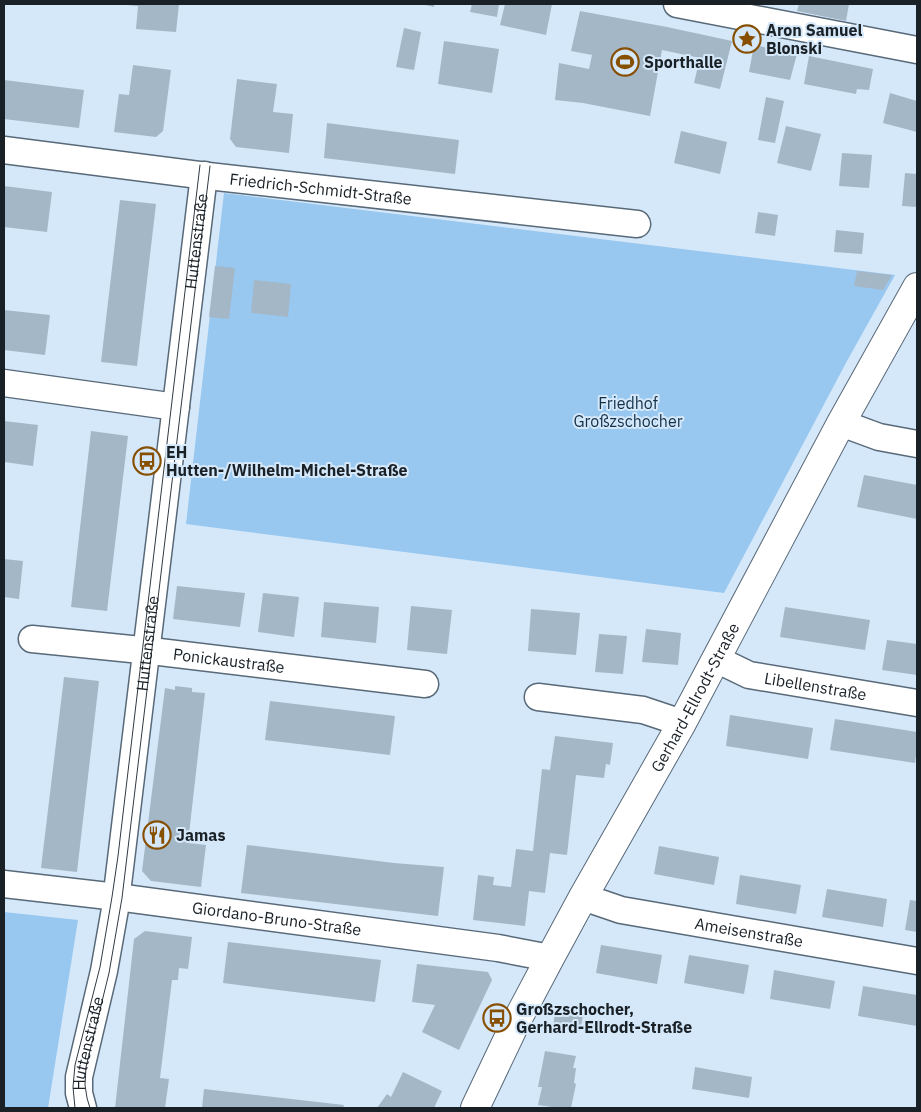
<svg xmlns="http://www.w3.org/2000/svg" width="921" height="1112" font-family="'IBM Plex Sans',sans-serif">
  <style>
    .green { fill: #98c7ef }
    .building { fill: #a4b7c7 }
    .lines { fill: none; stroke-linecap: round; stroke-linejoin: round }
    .street-casing { stroke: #586978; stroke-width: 29 }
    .secondary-casing { stroke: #586978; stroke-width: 30 }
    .street { stroke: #fff; stroke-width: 26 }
    .secondary { stroke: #fff; stroke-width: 28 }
    .tram { stroke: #313941; stroke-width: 1 }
    .labels { text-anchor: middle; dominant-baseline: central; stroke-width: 4; stroke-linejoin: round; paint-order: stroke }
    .poi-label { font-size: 16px; font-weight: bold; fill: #192026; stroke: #d5e8fa; text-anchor: start }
    .street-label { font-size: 16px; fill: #192026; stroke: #d5e8fa }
    .park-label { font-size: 16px; fill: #123149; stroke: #d5e8fa }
  </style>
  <rect width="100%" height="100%" fill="#d5e8fa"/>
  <g class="green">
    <path d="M224 193 895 275 847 361 724 593 186 524Z"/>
    <path d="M4 912 78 920 48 1108H4Z"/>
  </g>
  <g class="building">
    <path d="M127 4H179L176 32 136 29 138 6 127 5Z"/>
    <path d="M421 4H434V7Z"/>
    <path d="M472 4H499L497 17 470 12Z"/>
    <path d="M505 4H552L546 35 500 25Z"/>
    <path d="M799 4H849L846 21 797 11Z"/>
    <path d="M580 11 667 27 732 41 720 89 694 83 700 58 662 50 650 116 583 103 555 100 559 63 589 69 592 55 571 51Z"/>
    <path d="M404 28 421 32 414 70 396 67Z"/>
    <path d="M444 41 499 49 492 93 438 84Z"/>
    <path d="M754 45 797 54 790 80 749 72Z"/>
    <path d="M809 56 873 69 869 90 857 89 856 94 804 84Z"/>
    <path d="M133 65 171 70 163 131 156 137 114 132 119 94 129 95Z"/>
    <path d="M237 79 277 84 273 112 293 114 289 153 236 147 230 139Z"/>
    <path d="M4 80 84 90 79 128 4 119Z"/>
    <path d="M890 93 917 101V132L883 123Z"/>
    <path d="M766 97 784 101 775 143 758 140Z"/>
    <path d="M327 123 459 140 455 174 324 158Z"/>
    <path d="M786 126 821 134 811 171 777 163Z"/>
    <path d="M681 131 727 142 720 174 674 163Z"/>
    <path d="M842 153 872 155 869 188 839 186Z"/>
    <path d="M905 173 917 174V207L902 206Z"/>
    <path d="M4 186 52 192 47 232 4 227Z"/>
    <path d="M120 200 156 204 137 366 101 362Z"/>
    <path d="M758 212 778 215 775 236 755 233Z"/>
    <path d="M836 230 864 233 862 254 834 252Z"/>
    <path d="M215 266 235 268 229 319 209 317Z"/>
    <path d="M857 271 892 275 883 290 854 286Z"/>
    <path d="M254 280 291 284 288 317 251 313Z"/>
    <path d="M4 310 50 315 45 355 4 350Z"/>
    <path d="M4 421 38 425 33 466 4 462Z"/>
    <path d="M91 431 128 436 107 611 71 607Z"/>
    <path d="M864 475 917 485V519L857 507Z"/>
    <path d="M4 559 23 561 19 599 4 597Z"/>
    <path d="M177 586 245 593 240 627 173 619Z"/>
    <path d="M263 593 299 597 294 637 258 632Z"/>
    <path d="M324 602 379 607 376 643 321 637Z"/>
    <path d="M411 606 452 610 447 654 407 650Z"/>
    <path d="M785 607 870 620 865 650 780 637Z"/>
    <path d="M531 609 580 613 576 655 528 651Z"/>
    <path d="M646 629 681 633 678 665 642 662Z"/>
    <path d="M599 634 627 636 623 674 595 672Z"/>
    <path d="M887 640 917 644V675L882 670Z"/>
    <path d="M64 677 99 681 77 872 41 868Z"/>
    <path d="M175 686 192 688V692L205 693 188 843 206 845 201 887 151 881 142 871 165 688 175 690Z"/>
    <path d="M270 701 395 716 390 755 265 740Z"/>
    <path d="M730 715 813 728 808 759 726 746Z"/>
    <path d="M835 719 917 732V748L915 763 830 750Z"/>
    <path d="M555 736 613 743 610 765 606 764 604 778 576 775 567 855 550 853 545 893 529 891 525 926 473 920 478 875 494 877 493 885 511 887 516 849 533 851 542 769 550 770Z"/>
    <path d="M247 845 394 863 444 867 438 916 241 893Z"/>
    <path d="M659 846 719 857 714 885 654 874Z"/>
    <path d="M740 875 801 885 796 914 736 904Z"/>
    <path d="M827 889 887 899 883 927 822 917Z"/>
    <path d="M910 900 917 901V932L905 930Z"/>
    <path d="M145 931 192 937 188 969 179 968 178 980H172L160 1078 169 1079 165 1108H115L134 939Z"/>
    <path d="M228 942 381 960 375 1002 223 983Z"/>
    <path d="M601 945 662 955 657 984 596 973Z"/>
    <path d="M689 955 749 965 744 994 684 983Z"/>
    <path d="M417 964 488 972 492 980 459 1050 422 1032 435 1005 412 1002Z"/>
    <path d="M774 970 835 981 830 1009 770 999Z"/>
    <path d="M863 986 917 995V1026L858 1016Z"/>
    <path d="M555 1012 583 1016 580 1031 553 1027Z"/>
    <path d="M545 1051 576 1056 573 1068H576L574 1083 576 1084 571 1108H559L538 1105 542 1087H538Z"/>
    <path d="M695 1067 752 1077 749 1098 692 1089Z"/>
    <path d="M403 1072 442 1091 434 1108H377L387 1094 391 1097Z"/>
    <path d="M204 1089 344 1105 343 1108H202Z"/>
  </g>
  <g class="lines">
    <g class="street-casing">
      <g id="street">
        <path d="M677 4 917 50"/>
        <path id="s1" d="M4 150 199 175 637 224"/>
        <path d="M4 383 176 407"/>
        <path d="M841 423 879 437 917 444"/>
        <path id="s2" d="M32 639 151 651 425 684"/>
        <path id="s3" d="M716 659 749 675 917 703"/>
        <path d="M538 697 643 710 682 723"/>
        <path id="s4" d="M4 884 117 897 498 948 550 958"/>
        <path id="s5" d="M583 897 621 910 917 961"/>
        <path id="s6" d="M83 1108 79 1093V1077L104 971 115 909 204 175"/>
      </g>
    </g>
    <g class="secondary-casing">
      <g id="secondary">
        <path id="s7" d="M475 1108 515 1024 550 958 583 897 682 723 841 423 917 287"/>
      </g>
    </g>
    <use href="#street" class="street"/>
    <use href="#secondary" class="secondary"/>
    <g class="tram">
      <path d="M75 1108 73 1087 75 1065 100 967 112 897 118 856 200 165"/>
      <path d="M90 1108 87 1098 85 1085 86 1067 109 973 122 898 210 166"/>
    </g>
  </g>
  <defs>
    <g id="sight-ring" transform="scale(1.4375)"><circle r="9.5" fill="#d5e8fa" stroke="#874f00" stroke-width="1.5"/><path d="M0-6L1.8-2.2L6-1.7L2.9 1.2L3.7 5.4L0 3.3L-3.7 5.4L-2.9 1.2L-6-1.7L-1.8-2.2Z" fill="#874f00"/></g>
    <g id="stadium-ring" transform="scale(1.4375)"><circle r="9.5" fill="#d5e8fa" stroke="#874f00" stroke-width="1.5"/><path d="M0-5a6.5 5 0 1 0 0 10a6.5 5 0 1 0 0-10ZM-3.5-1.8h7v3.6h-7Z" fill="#874f00"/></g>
    <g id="bus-ring" transform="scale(1.4375)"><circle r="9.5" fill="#d5e8fa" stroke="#874f00" stroke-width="1.5"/><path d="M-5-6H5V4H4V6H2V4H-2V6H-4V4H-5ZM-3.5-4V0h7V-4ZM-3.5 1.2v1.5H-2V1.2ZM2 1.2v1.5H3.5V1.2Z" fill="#874f00"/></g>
    <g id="restaurant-ring" transform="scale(1.4375)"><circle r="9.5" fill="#d5e8fa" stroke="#874f00" stroke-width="1.5"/><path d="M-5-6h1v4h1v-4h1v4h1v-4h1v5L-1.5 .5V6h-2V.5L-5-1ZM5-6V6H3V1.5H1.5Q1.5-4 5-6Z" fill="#874f00"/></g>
  </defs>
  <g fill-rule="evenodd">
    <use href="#sight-ring" x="747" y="39"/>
    <use href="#stadium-ring" x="625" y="62"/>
    <use href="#bus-ring" x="147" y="461"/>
    <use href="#restaurant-ring" x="157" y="835"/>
    <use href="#bus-ring" x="497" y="1018"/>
  </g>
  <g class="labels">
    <g class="poi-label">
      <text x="766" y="30">Aron Samuel<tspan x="766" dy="18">Blonski</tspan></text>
      <text x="644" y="62">Sporthalle</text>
      <text x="166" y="452">EH<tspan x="166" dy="18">Hutten-/Wilhelm-Michel-Straße</tspan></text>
      <text x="176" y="835">Jamas</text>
      <text x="516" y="1009">Großzschocher,<tspan x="516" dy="18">Gerhard-Ellrodt-Straße</tspan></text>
    </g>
    <g class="street-label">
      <text stroke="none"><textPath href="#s1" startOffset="319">Friedrich-Schmidt-Straße</textPath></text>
      <text stroke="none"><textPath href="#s6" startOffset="876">Huttenstraße</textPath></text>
      <text stroke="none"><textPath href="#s6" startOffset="471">Huttenstraße</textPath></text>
      <text stroke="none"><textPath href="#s2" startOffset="198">Ponickaustraße</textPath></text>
      <text stroke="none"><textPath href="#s3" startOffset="104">Libellenstraße</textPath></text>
      <text stroke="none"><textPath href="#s7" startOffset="466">Gerhard-Ellrodt-Straße</textPath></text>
      <text stroke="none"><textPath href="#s4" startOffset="275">Giordano-Bruno-Straße</textPath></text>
      <text stroke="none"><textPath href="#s5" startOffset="170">Ameisenstraße</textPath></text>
      <text stroke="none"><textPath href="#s6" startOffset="66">Huttenstraße</textPath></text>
    </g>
    <g class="park-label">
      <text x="628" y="403">Friedhof<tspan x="628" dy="18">Großzschocher</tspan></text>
    </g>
  </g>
  <rect width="921" height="1112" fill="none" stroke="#192026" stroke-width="10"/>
</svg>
